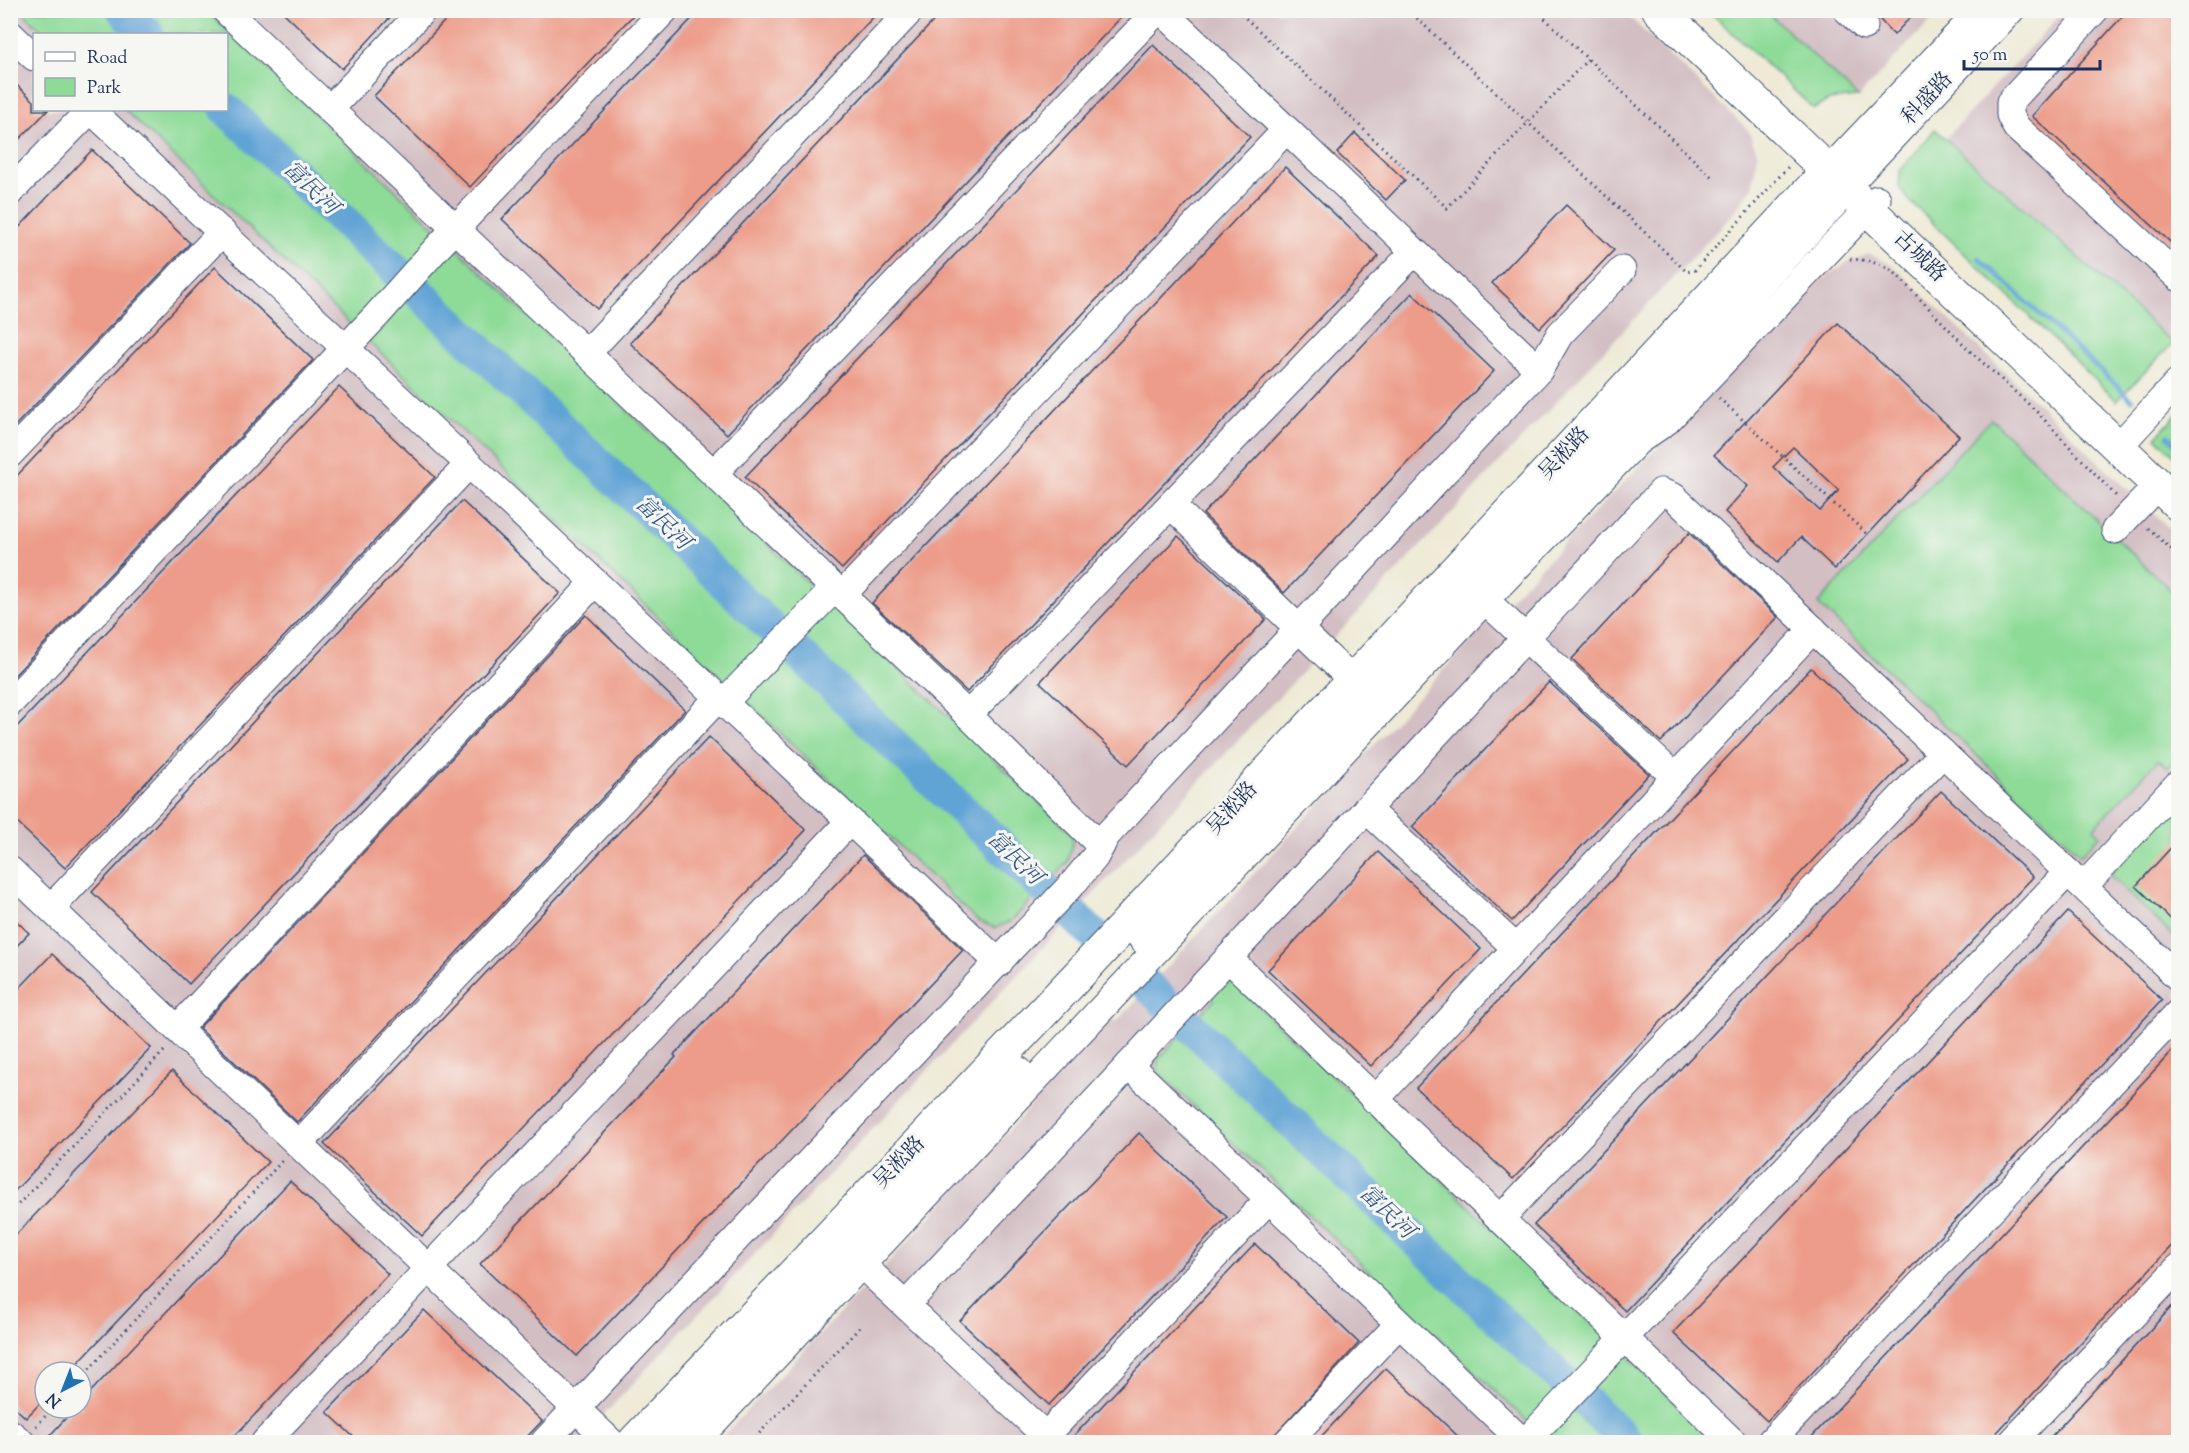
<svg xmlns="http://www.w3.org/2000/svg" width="2189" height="1453" font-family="'Sorts Mill Goudy','Noto Serif SC',serif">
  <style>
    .industrial { fill: #d2bec3; fill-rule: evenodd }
    .green { fill: #8edb98; stroke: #54857b; stroke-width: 1.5 }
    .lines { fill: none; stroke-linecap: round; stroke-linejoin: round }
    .stream { stroke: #61a3d5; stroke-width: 5 }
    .river { stroke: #61a3d5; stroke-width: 33 }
    .building { fill: #ed9c89; fill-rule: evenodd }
    .minor-casing { stroke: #3b4b70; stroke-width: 29 }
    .major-casing { stroke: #3b4b70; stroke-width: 35 }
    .path { stroke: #3b4b70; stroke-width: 3; stroke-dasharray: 1.5 4.5; stroke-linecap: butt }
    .minor { stroke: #fff; stroke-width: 27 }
    .major { stroke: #fff; stroke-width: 33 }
    .labels { text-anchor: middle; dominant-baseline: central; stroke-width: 6; stroke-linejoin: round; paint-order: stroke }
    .street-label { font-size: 21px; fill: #1b2f5e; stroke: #f6f6f2 }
    .water-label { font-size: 22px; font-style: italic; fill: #345888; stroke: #f6f6f2 }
  </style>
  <rect width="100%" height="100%" fill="#f6f6f2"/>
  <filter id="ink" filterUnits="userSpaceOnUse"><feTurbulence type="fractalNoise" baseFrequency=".0167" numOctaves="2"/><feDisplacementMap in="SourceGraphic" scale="12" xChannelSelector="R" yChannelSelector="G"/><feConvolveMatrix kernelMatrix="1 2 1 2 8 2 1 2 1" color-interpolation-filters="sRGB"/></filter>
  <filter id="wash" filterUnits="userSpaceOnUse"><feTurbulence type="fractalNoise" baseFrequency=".008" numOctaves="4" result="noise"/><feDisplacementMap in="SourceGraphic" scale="24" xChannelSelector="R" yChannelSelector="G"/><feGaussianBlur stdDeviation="1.35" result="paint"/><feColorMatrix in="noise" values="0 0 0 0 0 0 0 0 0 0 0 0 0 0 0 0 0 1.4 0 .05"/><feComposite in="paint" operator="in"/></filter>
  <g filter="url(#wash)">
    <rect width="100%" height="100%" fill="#eeead6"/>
    <g class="industrial">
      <path d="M10 11H1623L1748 130 1758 154 1752 187 1732 215 578 1442H11ZM34 34H226V110H34ZM45 1372H81V1408H45Z"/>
      <path d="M1766 11H1940L1858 97Z"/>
      <path d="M2064 11H2178V348L1946 138Z"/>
      <path d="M1869 254 1892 265 2178 537V1442H717L896 1254 1112 1017 1116 1022 1486 624 1819 281 1848 262Z"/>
    </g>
    <g class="green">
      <path d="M21 11H207L1071 833 1073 842 1067 863 1011 921 995 928 978 921 125 110H226V34H46Z"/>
      <path d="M1709 11H1766L1858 97 1829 100 1814 109Z"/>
      <path d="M1935 129 2173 343 2117 401 1908 199 1899 187 1900 171Z"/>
      <path d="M2178 413V459L2156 437Z"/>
      <path d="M1991 419 2178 597V733L2175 737 2178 746V757L2168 768 2158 760 2094 828 2100 835 2081 855 1818 604Z"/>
      <path d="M2178 792V941L2110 875Z"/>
      <path d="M1232 981 1717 1442H1549L1158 1072V1059L1214 1000 1209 994Z"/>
    </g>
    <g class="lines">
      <g class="stream">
        <path d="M1979 258 2132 400"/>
        <path d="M2168 436 2178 446"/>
      </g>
      <g class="river">
        <path d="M123 10 148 34"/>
        <path d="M226 109 1097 938"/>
        <path d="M1145 983 1628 1442"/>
      </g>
    </g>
    <g id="blocks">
      <g class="building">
        <path d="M281 10H397L342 69Z"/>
        <path d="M455 10H638L470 187 374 96Z"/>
        <path d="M700 10H880L597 309 502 219Z"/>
        <path d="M944 10H1128L727 434 630 343Z"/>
        <path d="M1871 10H1917L1894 35Z"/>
        <path d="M2128 10H2178V249L2032 116Z"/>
        <path d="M1153 45 1250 137 842 569 745 477Z"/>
        <path d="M10 79 34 101V110H48L10 149Z"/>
        <path d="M1355 133 1405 180 1386 200 1337 153Z"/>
        <path d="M92 150 190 243 10 431V237Z"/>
        <path d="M1285 167 1379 256 967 692 872 603Z"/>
        <path d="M1566 205 1614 250 1540 328 1492 283Z"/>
        <path d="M215 267 313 360 10 680V483Z"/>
        <path d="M1412 293 1494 371 1284 593 1203 514Z"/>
        <path d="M1838 323 1959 436 1835 569 1801 537 1778 562 1725 512 1748 486 1714 455ZM1793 447 1839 490 1820 511 1773 467Z"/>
        <path d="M339 387 435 477 65 868 10 816V734Z"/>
        <path d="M462 501 560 593 189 984 92 892Z"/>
        <path d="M1689 533 1778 617 1661 742 1572 659Z"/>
        <path d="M1178 536 1266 619 1128 765 1040 682Z"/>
        <path d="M586 615 685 710 297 1122 199 1028Z"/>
        <path d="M1811 668 1908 759 1513 1179 1416 1088Z"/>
        <path d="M1549 682 1649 774 1512 921 1412 827Z"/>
        <path d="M709 737 806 830 422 1236 324 1144Z"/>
        <path d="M1941 791 2033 877 1625 1311 1534 1225Z"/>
        <path d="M2178 840V926L2136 886Z"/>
        <path d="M1378 852 1481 949 1371 1066 1268 970Z"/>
        <path d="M863 855 963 950 577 1356 480 1264 676 1057 674 1055Z"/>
        <path d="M2068 912 2162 1000 1767 1421 1673 1333Z"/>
        <path d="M10 915 29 933 10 953Z"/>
        <path d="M52 954 151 1048 10 1196V998Z"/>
        <path d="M2178 1045V1239L1987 1443H1806Z"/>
        <path d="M172 1071 268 1162 69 1372H45V1398L26 1418 10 1403V1241Z"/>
        <path d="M1139 1133 1227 1217 1049 1405 960 1321Z"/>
        <path d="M290 1181 388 1274 228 1443H43L75 1408H81V1402Z"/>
        <path d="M1255 1244 1359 1343 1267 1443H1067Z"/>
        <path d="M2178 1300V1443H2045Z"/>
        <path d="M424 1310 542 1421 521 1443H360L327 1412Z"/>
        <path d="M1386 1368 1465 1443H1315Z"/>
      </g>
    </g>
  </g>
  <g filter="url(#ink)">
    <use href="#blocks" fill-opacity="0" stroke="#3b4b70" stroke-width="1.5"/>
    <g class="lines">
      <g class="minor-casing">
        <g id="minor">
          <path d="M225 10 968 715 1101 846"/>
          <path d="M1161 10 1539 370"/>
          <path d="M1847 10 1864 26"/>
          <path d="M2095 10 2010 102V115L2016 127 2178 277"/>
          <path d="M10 34 34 57"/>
          <path d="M330 109 423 10"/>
          <path d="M91 110 850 821 999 963"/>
          <path d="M1827 172 1981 10"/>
          <path d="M1845 188 2011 10"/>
          <path d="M10 192 90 110"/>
          <path d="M587 353 911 10"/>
          <path d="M2118 447 2178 382"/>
          <path d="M10 454 222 232"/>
          <path d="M714 473 1158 10"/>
          <path d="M1171 505 1353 681"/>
          <path d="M2115 530 2158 485"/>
          <path d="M1473 589 1674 776"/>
          <path d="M842 595 1286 130"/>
          <path d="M724 702 835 588"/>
          <path d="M10 703 377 315 436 249 665 10"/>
          <path d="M968 715 1414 252"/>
          <path d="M1366 809 1516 948"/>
          <path d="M10 870 611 1442"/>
          <path d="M2084 886 2178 784"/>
          <path d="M51 908 469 464"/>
          <path d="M1228 958 1733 1442"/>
          <path d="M177 1029 595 582"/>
          <path d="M1129 1065 1523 1442"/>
          <path d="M1375 1100 1813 629"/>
          <path d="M299 1144 719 697"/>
          <path d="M1500 1219 1943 753"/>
          <path d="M849 1253 1046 1436"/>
          <path d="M906 1305 1661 492 1674 497 2178 977"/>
          <path d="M10 1433 21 1442"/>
          <path d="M265 1442 850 821"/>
          <path d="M544 1442 1075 881 1095 857 1106 836 1539 370 1560 334 1622 270"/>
          <path d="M695 1442 1485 600 1638 441 1667 421 1877 199"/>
          <path d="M1040 1442 1269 1199"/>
          <path d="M1287 1442 1399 1324"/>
          <path d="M1525 1442 2068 872"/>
          <path d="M1770 1442 2178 1013"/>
          <path d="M2012 1442 2178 1268"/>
        </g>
      </g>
      <g class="major-casing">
        <g id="major">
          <path d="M1659 10 2178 504"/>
          <path d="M1145 938 1473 589 1845 188"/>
          <path d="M634 1442 1084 969 1827 172"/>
          <path d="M667 1442 1017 1073"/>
        </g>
      </g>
      <g class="path">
        <path d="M1237 10 1447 208 1588 59"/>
        <path d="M1408 10 1687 272 1695 270 1788 167"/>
        <path d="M1536 10 1714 179"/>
        <path d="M1850 259C1868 260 1880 263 1895 273L1970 351 2036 411 2116 496"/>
        <path d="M1719 398 1868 535"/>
        <path d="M2148 528 2178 555"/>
        <path d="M10 1213 166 1049"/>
        <path d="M81 1378 284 1159"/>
        <path d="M36 1426 53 1408"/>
        <path d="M751 1442 861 1326"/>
      </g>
      <use href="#minor" class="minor"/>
      <use href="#major" class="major"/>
    </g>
  </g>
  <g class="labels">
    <g class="street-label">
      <text transform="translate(1928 99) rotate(-47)">科盛路</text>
      <text transform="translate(1919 257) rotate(44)">古城路</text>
      <text transform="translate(1565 454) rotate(-47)">吴淞路</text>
      <text transform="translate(1233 809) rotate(-47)">吴淞路</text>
      <text transform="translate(900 1163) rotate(-46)">吴淞路</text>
    </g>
    <g class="water-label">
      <text transform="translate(310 189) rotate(44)">富民河</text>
      <text transform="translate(662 524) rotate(44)">富民河</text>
      <text transform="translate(1014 859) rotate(44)">富民河</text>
      <text transform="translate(1386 1213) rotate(44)">富民河</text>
    </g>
  </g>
  <rect width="2189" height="1453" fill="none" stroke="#f6f6f2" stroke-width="36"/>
  <rect x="33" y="33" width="195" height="78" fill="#f6f6f2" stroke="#9ea6b7" stroke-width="1.5"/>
  <rect x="45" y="52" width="30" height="9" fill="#ffffff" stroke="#9ea6b7" stroke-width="1.5"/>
  <text x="87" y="63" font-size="18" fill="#1b2f5e">Road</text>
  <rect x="45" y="78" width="30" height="18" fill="#8edb98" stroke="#9ea6b7" stroke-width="1.5"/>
  <text x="87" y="93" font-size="18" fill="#1b2f5e">Park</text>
  <g transform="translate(63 1390) rotate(222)"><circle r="28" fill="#f6f6f2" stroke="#9ea6b7" stroke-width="1.5"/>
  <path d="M0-4.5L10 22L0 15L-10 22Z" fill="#1f6fb2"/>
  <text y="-9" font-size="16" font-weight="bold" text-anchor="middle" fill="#1b2f5e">N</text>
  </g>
  <path d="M1964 60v9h136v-9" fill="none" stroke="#1b2f5e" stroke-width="3"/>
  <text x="1973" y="60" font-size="18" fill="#1b2f5e" stroke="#f6f6f2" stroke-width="4.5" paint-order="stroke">50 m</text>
</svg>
